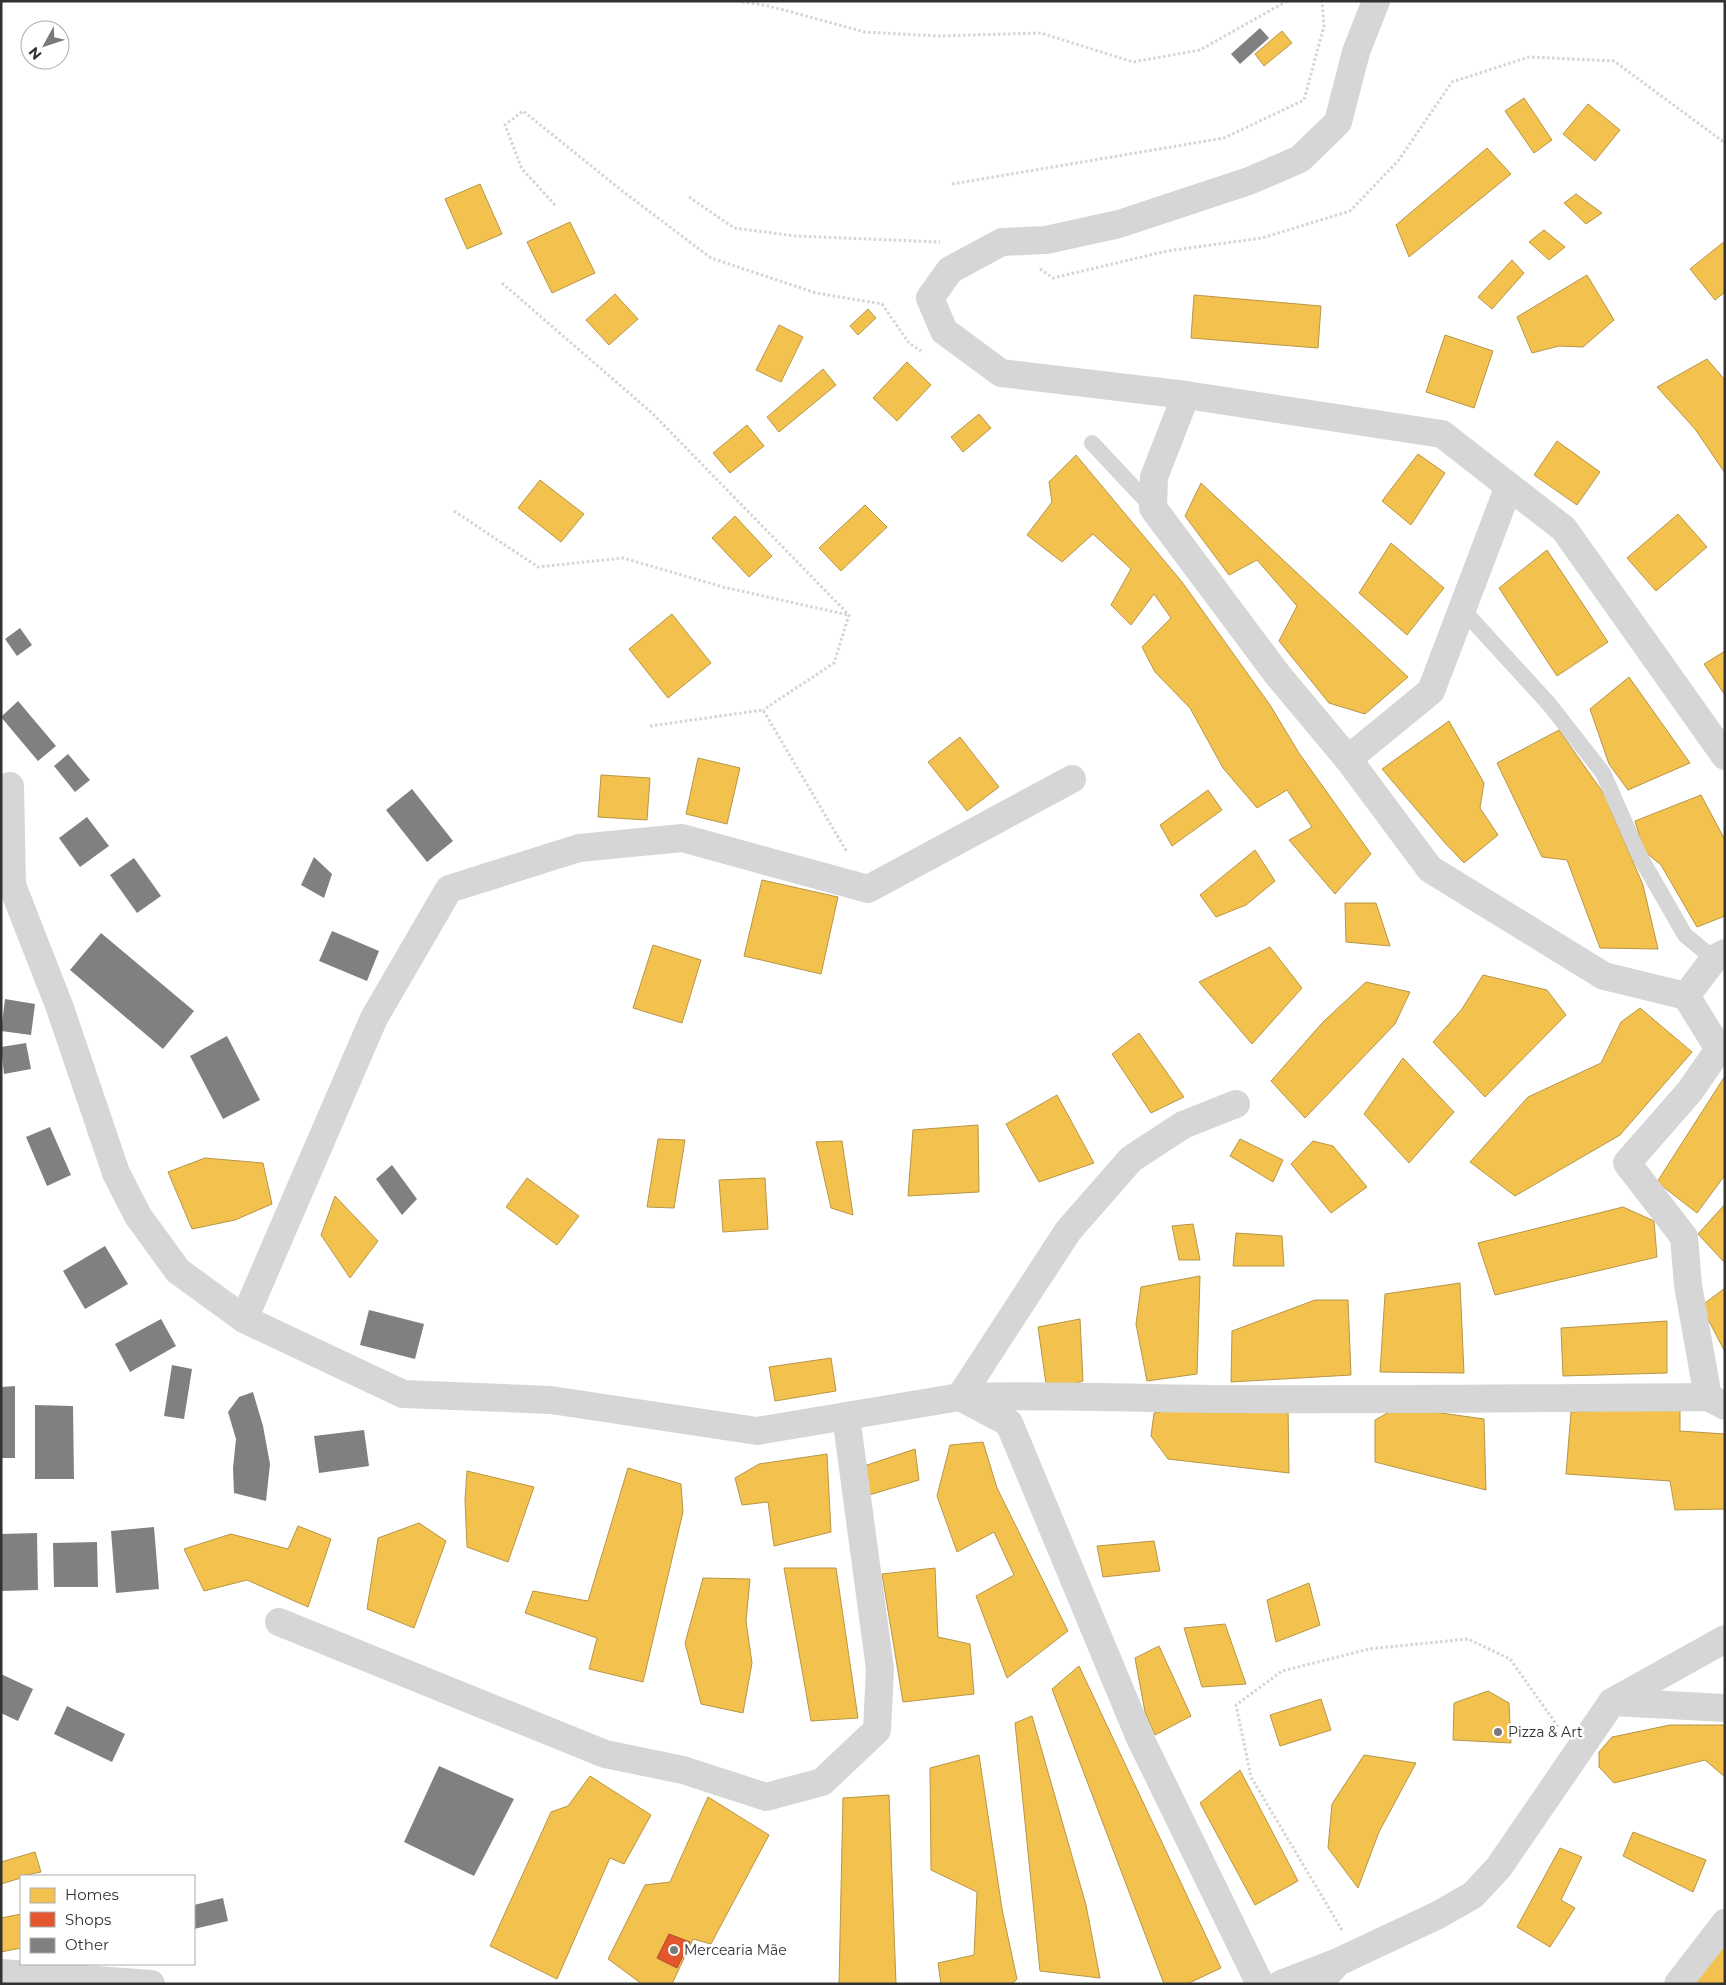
<svg xmlns="http://www.w3.org/2000/svg" width="1726" height="1985" font-family="Montserrat,sans-serif">
  <style>
    .homes { fill: #f2c14e; stroke: #b89646 }
    .shops { fill: #e4572e; stroke: #af4c2f }
    .building { fill: #808080 }
    .lines { fill: none; stroke-linecap: round; stroke-linejoin: round }
    .path { stroke: #d5d5d5; stroke-width: 3; stroke-dasharray: 2.5 2.5; stroke-linecap: butt }
    .service { stroke: #d6d6d6; stroke-width: 16 }
    .minor { stroke: #d6d6d6; stroke-width: 28 }
    .poi-dot { fill: #7a7a7a; stroke: #fff; stroke-width: 2 }
    .labels { text-anchor: middle; dominant-baseline: central; stroke-width: 5; stroke-linejoin: round; paint-order: stroke }
    .poi-label { font-size: 14px; fill: #323232; stroke: #fff; text-anchor: start }
  </style>
  <rect width="100%" height="100%" fill="#fff"/>
  <g class="homes">
    <path d="M1282 31 1292 43 1264 66 1255 54Z"/>
    <path d="M1524 98 1552 140 1534 153 1505 111Z"/>
    <path d="M1588 104 1620 130 1595 161 1563 134Z"/>
    <path d="M1487 148 1511 174 1409 257 1396 225Z"/>
    <path d="M480 184 502 234 467 249 445 199Z"/>
    <path d="M1576 194 1602 213 1586 224 1564 203Z"/>
    <path d="M570 222 595 273 552 293 527 242Z"/>
    <path d="M1544 230 1565 247 1549 260 1529 242Z"/>
    <path d="M1725 241V292L1715 300 1690 269Z"/>
    <path d="M1512 260 1524 273 1492 309 1478 297Z"/>
    <path d="M1587 275 1614 320 1583 347 1559 346 1532 353 1517 317Z"/>
    <path d="M615 294 638 319 609 345 586 320Z"/>
    <path d="M1194 295 1321 306 1318 348 1191 338Z"/>
    <path d="M868 309 876 318 858 335 850 326Z"/>
    <path d="M779 325 803 337 781 382 756 370Z"/>
    <path d="M1445 335 1493 351 1474 408 1426 392Z"/>
    <path d="M1707 359 1725 380V473L1695 429 1657 387Z"/>
    <path d="M907 362 931 385 897 421 873 398Z"/>
    <path d="M823 369 836 385 779 432 767 417Z"/>
    <path d="M979 414 991 428 963 452 951 437Z"/>
    <path d="M747 425 764 446 730 473 713 453Z"/>
    <path d="M1557 441 1600 472 1577 505 1534 475Z"/>
    <path d="M1418 454 1445 473 1411 525 1382 501Z"/>
    <path d="M1076 455 1182 582 1270 705 1299 753 1371 854 1335 894 1289 840 1312 827 1287 790 1257 808 1223 768 1190 708 1155 672 1142 647 1171 618 1154 594 1131 625 1111 605 1131 569 1093 534 1062 562 1027 535 1052 502 1049 482Z"/>
    <path d="M540 480 584 514 561 542 518 508Z"/>
    <path d="M1201 483 1408 677 1365 714 1329 703 1279 641 1297 606 1257 560 1229 575 1185 516Z"/>
    <path d="M865 505 887 527 841 571 819 548Z"/>
    <path d="M1678 514 1707 547 1656 591 1627 558Z"/>
    <path d="M735 516 772 556 749 577 712 538Z"/>
    <path d="M1391 543 1444 588 1407 635 1359 593Z"/>
    <path d="M1547 550 1608 642 1557 676 1499 588Z"/>
    <path d="M672 614 711 663 668 698 629 649Z"/>
    <path d="M1725 651V695L1704 664Z"/>
    <path d="M1629 677 1690 763 1628 790 1609 764 1590 709Z"/>
    <path d="M1449 721 1484 783 1480 808 1498 835 1464 863 1445 843 1382 769Z"/>
    <path d="M1559 730 1604 794 1643 885 1658 949 1600 948 1567 860 1542 857 1497 763Z"/>
    <path d="M960 737 999 787 967 811 928 762Z"/>
    <path d="M698 758 740 768 727 824 686 814Z"/>
    <path d="M601 775 650 778 647 820 598 817Z"/>
    <path d="M1208 790 1222 810 1172 846 1160 825Z"/>
    <path d="M1701 795 1725 840V916L1697 927 1661 865 1644 851 1635 821Z"/>
    <path d="M1255 850 1275 881 1246 905 1216 917 1200 895Z"/>
    <path d="M762 880 838 897 821 974 744 956Z"/>
    <path d="M1345 903H1376L1390 946 1346 942Z"/>
    <path d="M653 945 701 960 682 1023 633 1008Z"/>
    <path d="M1270 947 1302 988 1252 1044 1199 982Z"/>
    <path d="M1483 975 1547 990 1566 1015 1485 1097 1433 1042 1462 1009Z"/>
    <path d="M1366 982 1410 992 1395 1024 1305 1118 1271 1081 1323 1022Z"/>
    <path d="M1640 1008 1692 1052 1620 1135 1515 1196 1470 1162 1528 1097 1601 1063 1621 1022Z"/>
    <path d="M1139 1033 1184 1097 1151 1113 1112 1054Z"/>
    <path d="M1403 1058 1454 1112 1409 1163 1364 1114Z"/>
    <path d="M1725 1076V1175L1697 1213 1657 1182Z"/>
    <path d="M1057 1095 1094 1163 1039 1182 1006 1124Z"/>
    <path d="M978 1125 979 1192 908 1196 913 1130Z"/>
    <path d="M658 1139 685 1140 674 1208 647 1207Z"/>
    <path d="M1240 1139 1283 1160 1273 1182 1230 1156Z"/>
    <path d="M842 1141 853 1215 831 1208 816 1142Z"/>
    <path d="M1313 1141 1333 1146 1367 1187 1331 1213 1291 1164Z"/>
    <path d="M205 1158 263 1163 272 1204 235 1220 192 1229 168 1172Z"/>
    <path d="M527 1178 579 1216 557 1245 506 1207Z"/>
    <path d="M765 1178 768 1229 723 1232 719 1180Z"/>
    <path d="M335 1196 378 1241 350 1278 321 1235Z"/>
    <path d="M1725 1204V1263L1698 1234Z"/>
    <path d="M1623 1207 1654 1221 1657 1257 1495 1295 1478 1243Z"/>
    <path d="M1193 1224 1200 1260H1179L1172 1226Z"/>
    <path d="M1236 1233 1282 1236 1284 1266H1233Z"/>
    <path d="M1200 1276 1197 1374 1147 1381 1136 1324 1141 1287Z"/>
    <path d="M1460 1283 1464 1373 1380 1372 1385 1294Z"/>
    <path d="M1725 1288V1350H1724L1701 1306Z"/>
    <path d="M1315 1300H1348L1351 1375 1231 1382 1232 1331Z"/>
    <path d="M1080 1319 1083 1381 1047 1391 1038 1327Z"/>
    <path d="M1667 1321V1373L1563 1376 1561 1328Z"/>
    <path d="M831 1358 836 1391 775 1401 769 1367Z"/>
    <path d="M1201 1404 1288 1406 1289 1473 1168 1459 1151 1436 1154 1413Z"/>
    <path d="M1680 1406V1431L1725 1434V1509L1675 1510 1670 1481 1566 1474 1571 1412Z"/>
    <path d="M1398 1407 1484 1419 1486 1490 1375 1462V1420Z"/>
    <path d="M983 1442 997 1488 1068 1631 1007 1678 976 1596 1014 1575 994 1532 957 1552 937 1496 950 1445Z"/>
    <path d="M915 1449 919 1480 869 1495 864 1466Z"/>
    <path d="M827 1454 831 1532 774 1546 768 1502 742 1505 735 1478 759 1464Z"/>
    <path d="M628 1468 681 1484 683 1512 643 1682 589 1669 597 1638 525 1613 533 1591 588 1601Z"/>
    <path d="M467 1471 534 1487 508 1562 467 1547 465 1500Z"/>
    <path d="M419 1523 446 1541 414 1628 367 1609 378 1538Z"/>
    <path d="M298 1526 331 1539 308 1607 247 1580 204 1591 184 1549 231 1534 288 1549Z"/>
    <path d="M1154 1541 1160 1571 1103 1577 1097 1546Z"/>
    <path d="M784 1568H836L858 1718 811 1721Z"/>
    <path d="M935 1568 938 1637 970 1644 974 1694 903 1702 882 1574Z"/>
    <path d="M703 1578 750 1579 746 1621 752 1663 743 1713 701 1704 685 1643Z"/>
    <path d="M1309 1583 1320 1625 1276 1642 1267 1600Z"/>
    <path d="M1225 1624 1246 1684 1202 1687 1184 1628Z"/>
    <path d="M1159 1646 1191 1716 1155 1735 1145 1712 1135 1658Z"/>
    <path d="M1079 1666 1221 1968 1187 1984H1164L1052 1689Z"/>
    <path d="M1488 1691 1509 1703 1511 1743 1453 1740 1454 1703Z"/>
    <path d="M1321 1699 1331 1730 1280 1746 1270 1715Z"/>
    <path d="M1032 1716 1086 1905 1100 1978 1040 1971 1015 1723Z"/>
    <path d="M1670 1725H1725V1777L1705 1760 1614 1783 1599 1767V1752L1612 1737Z"/>
    <path d="M979 1755 1002 1909 1017 1979 1012 1984H941L938 1963 974 1955 977 1892 931 1870 930 1768Z"/>
    <path d="M1364 1755 1416 1763 1379 1832 1358 1888 1328 1848 1332 1804Z"/>
    <path d="M1240 1770 1298 1881 1255 1905 1200 1803Z"/>
    <path d="M590 1776 651 1815 624 1864 610 1858 557 1979 490 1946 551 1812 568 1806Z"/>
    <path d="M889 1795 896 1984H839L843 1798Z"/>
    <path d="M708 1797 769 1835 711 1944 693 1939 672 1984H642L608 1959 645 1885 670 1882Z"/>
    <path d="M1633 1832 1706 1860 1693 1892 1623 1856Z"/>
    <path d="M1560 1848 1582 1857 1561 1900 1575 1908 1550 1947 1517 1927Z"/>
    <path d="M35 1852 41 1872 21 1876V1878L1 1884V1862Z"/>
    <path d="M21 1914V1948L1 1952V1918Z"/>
    <path d="M1725 1943V1984H1686Z"/>
  </g>
  <path class="shops" d="M669 1934 690 1942 677 1968 657 1958Z"/>
  <g class="building">
    <path d="M1260 28 1269 38 1240 64 1231 54Z"/>
    <path d="M20 628 32 645 17 656 5 639Z"/>
    <path d="M18 701 56 746 38 761 1 717Z"/>
    <path d="M68 754 90 780 75 792 54 766Z"/>
    <path d="M412 789 453 841 427 862 386 810Z"/>
    <path d="M87 817 109 846 80 867 59 838Z"/>
    <path d="M314 857 332 874 324 898 301 885Z"/>
    <path d="M134 858 161 896 137 913 110 875Z"/>
    <path d="M332 931 379 951 367 981 319 961Z"/>
    <path d="M101 933 194 1011 163 1049 70 970Z"/>
    <path d="M5 999 35 1004 31 1035 1 1031Z"/>
    <path d="M227 1036 260 1100 223 1119 190 1056Z"/>
    <path d="M26 1043 31 1069 4 1074 1 1047Z"/>
    <path d="M50 1127 71 1175 47 1186 26 1137Z"/>
    <path d="M392 1165 417 1199 402 1215 376 1179Z"/>
    <path d="M105 1246 128 1284 85 1309 63 1271Z"/>
    <path d="M369 1310 424 1324 415 1359 360 1345Z"/>
    <path d="M161 1319 176 1346 130 1372 115 1344Z"/>
    <path d="M172 1365 192 1369 184 1419 164 1416Z"/>
    <path d="M15 1386V1458H1V1387Z"/>
    <path d="M253 1392 263 1426 270 1464 266 1501 234 1493 233 1468 236 1439 228 1412 239 1397Z"/>
    <path d="M35 1405 73 1406 74 1479H35Z"/>
    <path d="M364 1430 369 1466 319 1473 314 1436Z"/>
    <path d="M154 1527 159 1589 116 1593 111 1531Z"/>
    <path d="M37 1533 38 1590 1 1591V1534Z"/>
    <path d="M97 1542 98 1587H54L53 1543Z"/>
    <path d="M1 1674 33 1689 18 1721 1 1713Z"/>
    <path d="M67 1706 125 1734 112 1762 54 1734Z"/>
    <path d="M439 1766 514 1799 474 1876 404 1842Z"/>
    <path d="M223 1898 228 1921 194 1929V1905Z"/>
  </g>
  <g class="lines">
    <g class="path">
      <path d="M737 1 769 6 865 32 938 36 1041 33 1133 62 1200 50 1287 1"/>
      <path d="M952 184 1224 138 1304 100 1324 26 1322 1"/>
      <path d="M689 197 734 228 796 236 940 242"/>
      <path d="M555 205 522 169 505 125 523 111 621 190 711 258 816 293 882 304 909 343 921 351"/>
      <path d="M1040 269 1053 278 1167 251 1262 238 1350 211 1398 161 1452 82 1529 57 1614 61 1725 143"/>
      <path d="M502 283 652 413 849 615 834 663 763 710"/>
      <path d="M454 511 538 567 623 558 723 587 848 615"/>
      <path d="M650 726 763 710 847 852"/>
      <path d="M1342 1930 1251 1777 1236 1705 1282 1671 1369 1649 1468 1639 1510 1659 1559 1728"/>
    </g>
    <g class="service">
      <path d="M1092 443 1153 508"/>
      <path d="M1462 609 1549 704 1603 773 1639 855 1685 935 1714 959"/>
    </g>
    <g class="minor">
      <path d="M1376 1 1356 52 1338 122 1300 159 1249 181 1119 224 1046 240 1002 242 950 270 930 298 944 331 1001 373 1186 395 1442 434 1564 529 1725 756"/>
      <path d="M1186 395 1154 477 1153 508 1277 674 1348 759"/>
      <path d="M1509 486 1431 691 1348 759 1430 869 1604 976 1686 996 1714 959 1725 953"/>
      <path d="M1072 779 868 889 682 838 579 848 449 889 374 1018 244 1319 403 1394 551 1400 757 1431 960 1397 1009 1423 1140 1738 1260 1984"/>
      <path d="M10 786 12 885 60 1008 116 1173 138 1216 178 1271 244 1319"/>
      <path d="M1686 996 1719 1049 1690 1091 1627 1163 1684 1237 1688 1285 1708 1397"/>
      <path d="M960 1397 1068 1231 1131 1159 1183 1125 1236 1104"/>
      <path d="M962 1397C1051 1394 1141 1399 1231 1399 1390 1400 1549 1398 1708 1397L1725 1406"/>
      <path d="M279 1622 605 1754 683 1770 766 1797 822 1782 877 1730 880 1669 846 1416"/>
      <path d="M1612 1702 1725 1708"/>
      <path d="M1 1973 151 1984"/>
      <path d="M1281 1984 1335 1963"/>
      <path d="M1318 1984 1338 1962 1438 1915 1473 1895 1499 1867 1612 1702 1725 1639"/>
      <path d="M1678 1984 1725 1923"/>
    </g>
  </g>
  <g class="poi-dot">
    <circle cx="1498" cy="1732" r="5"/>
    <circle cx="674" cy="1950" r="5"/>
  </g>
  <g class="labels">
    <g class="poi-label">
      <text x="1508" y="1732">Pizza &amp; Art</text>
      <text x="684" y="1950">Mercearia Mãe</text>
    </g>
  </g>
  <rect width="1726" height="1985" fill="none" stroke="#323232" stroke-width="5"/>
  <rect x="20" y="1875" width="175" height="90" fill="#ffffff" stroke="#adadad"/>
  <rect x="30" y="1888" width="25" height="15" fill="#f2c14e" stroke="#adadad"/>
  <text x="65" y="1900" font-size="15" fill="#323232">Homes</text>
  <rect x="30" y="1912" width="25" height="15" fill="#e4572e" stroke="#adadad"/>
  <text x="65" y="1925" font-size="15" fill="#323232">Shops</text>
  <rect x="30" y="1938" width="25" height="15" fill="#808080" stroke="#adadad"/>
  <text x="65" y="1950" font-size="15" fill="#323232">Other</text>
  <g transform="translate(45 45) rotate(230)"><circle r="24" fill="#ffffff" stroke="#adadad"/>
  <path d="M0-4L9 19L0 12L-9 19Z" fill="#7a7a7a"/>
  <text y="-8" font-size="14" font-weight="bold" text-anchor="middle" fill="#323232">N</text>
  </g>
</svg>
